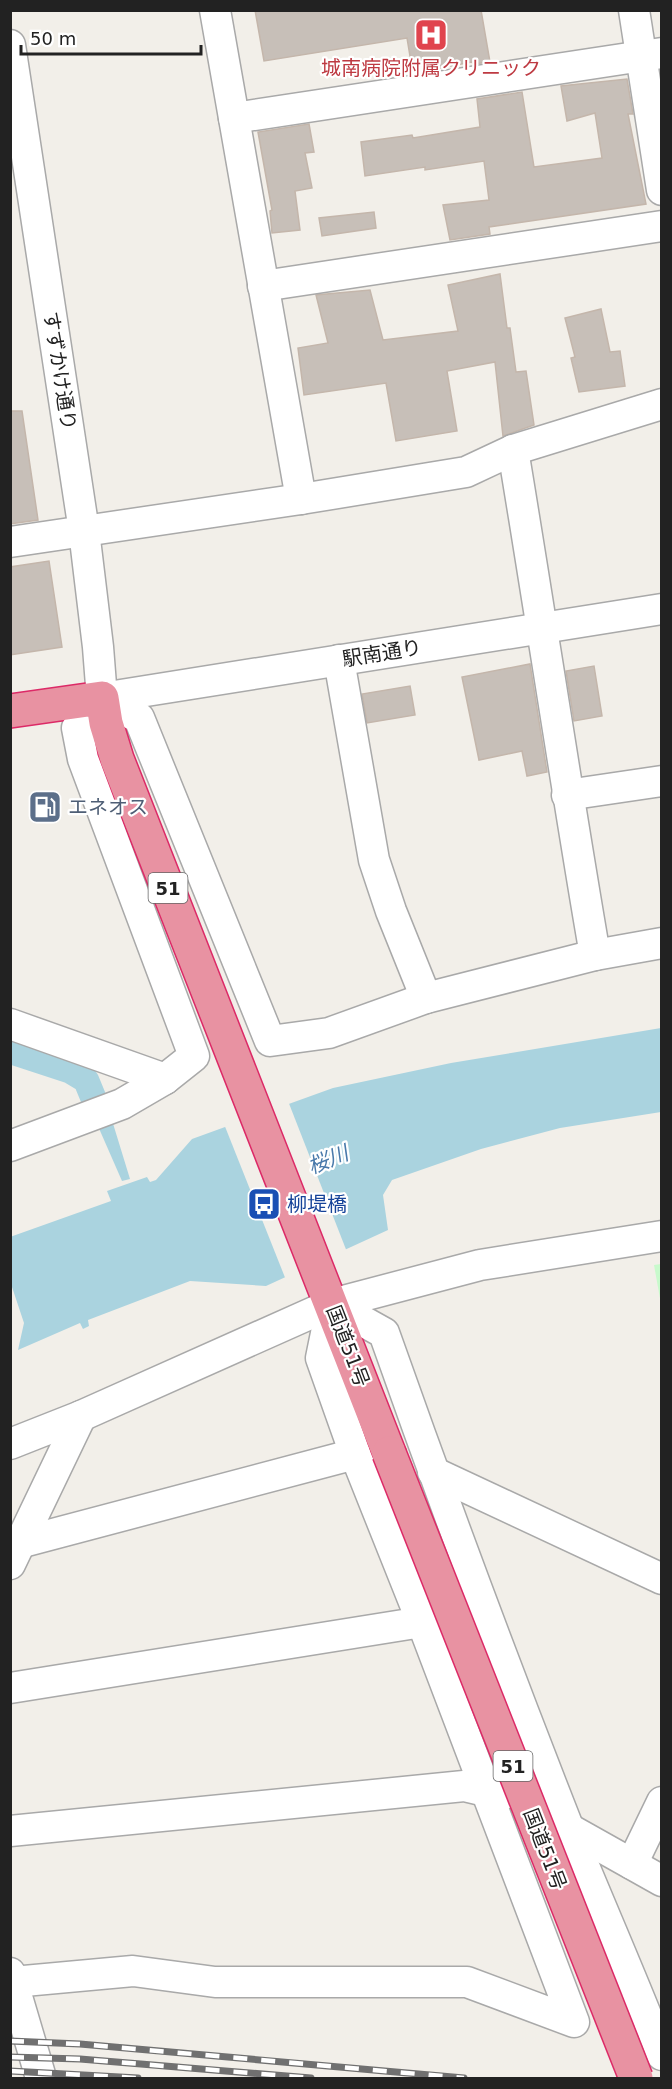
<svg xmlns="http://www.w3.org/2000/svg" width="672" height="2089" font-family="'DejaVu Sans','Noto Sans JP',sans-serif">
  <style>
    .park { fill: #c8facc }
    .water { fill: #aad3df }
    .pier { fill: #f2efe9 }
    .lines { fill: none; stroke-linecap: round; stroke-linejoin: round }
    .canal { stroke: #aad3df; stroke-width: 26 }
    .building { fill: #c7bfb8; stroke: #c4b6ab; stroke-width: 1.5 }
    .minor-casing { stroke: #a9a9a9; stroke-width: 33 }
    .highway-casing { stroke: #dc2a67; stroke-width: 36 }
    .minor { stroke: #fff; stroke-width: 30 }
    .highway { stroke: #e892a2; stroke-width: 33 }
    .rail-casing { stroke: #707070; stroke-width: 7 }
    .rail { stroke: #fff; stroke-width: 4.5; stroke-dasharray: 14; stroke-linecap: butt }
    .highway-bridge-casing { stroke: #dc2a67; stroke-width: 36; stroke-linecap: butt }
    .highway-bridge { stroke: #e892a2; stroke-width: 33 }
    .labels { text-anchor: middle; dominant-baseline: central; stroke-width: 4.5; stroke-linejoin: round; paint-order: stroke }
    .shield { fill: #fff; stroke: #646464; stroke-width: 1.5 }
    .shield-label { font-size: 18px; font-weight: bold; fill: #222 }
    .health-label { font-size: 20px; fill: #be3a42; stroke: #fff }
    .street-label { font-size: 20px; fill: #222; stroke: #fff }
    .service-label { font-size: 20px; fill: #4e5e75; stroke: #fff; text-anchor: start }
    .transit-label { font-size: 20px; fill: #164399; stroke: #fff; text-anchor: start }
    .water-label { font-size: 21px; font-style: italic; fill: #4a7aab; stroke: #fff }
  </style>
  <rect width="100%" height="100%" fill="#f2efe9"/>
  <path class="park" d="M661 1264H662L661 1304 654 1265Z"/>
  <g class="water">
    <path d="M661 1028V1112L560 1128 481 1149 392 1180 383 1195 388 1230 266 1286 190 1281 88 1320 89 1326 83 1329 80 1323 18 1350 24 1323 11 1284 10 1237 111 1201 107 1191 147 1177 150 1182 156 1180 192 1139 333 1088 451 1063Z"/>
    <path d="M75 1065 93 1077 111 1117 130 1179 122 1181 80 1085 67 1078Z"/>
  </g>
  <path class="pier" d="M288 1101 347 1252 286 1280 224 1124Z"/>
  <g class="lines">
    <path class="canal" d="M10 1051 71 1071 86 1080 93 1097"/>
  </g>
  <g class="building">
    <path d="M255 10H481L490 62 473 64 472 62 429 70 427 59 411 62 407 38 264 61Z"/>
    <path d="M627 79 633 114H628L646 204 489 227 490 234 450 240 443 205 489 200 484 161 425 170V167L365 176 361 142 412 135 413 138 480 127 477 99 522 92 534 167 602 158 595 113 567 121 561 86Z"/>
    <path d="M309 124 314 152 305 153 312 188 295 191 300 230 272 233 270 211 272 210 258 132Z"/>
    <path d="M374 212 376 228 322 236 319 218Z"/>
    <path d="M500 274 507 328H510L516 372 526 371 534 425 503 436 495 362 447 371 457 431 396 441 386 383 304 395 298 348 328 343 316 295 370 290 383 340 458 331 448 285Z"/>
    <path d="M601 309 610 352 620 351 625 386 579 392 571 358 575 357 565 318Z"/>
    <path d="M10 411H22L38 520 10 524Z"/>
    <path d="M49 561 62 647 10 655V567Z"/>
    <path d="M530 664 547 772 527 776 522 751 479 760 462 677Z"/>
    <path d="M594 666 602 716 574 721 566 671Z"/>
    <path d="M410 686 415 715 367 723 362 694Z"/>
  </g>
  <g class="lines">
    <g class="minor-casing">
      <g id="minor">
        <path d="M215 10 301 499"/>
        <path d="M634 10 662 190"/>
        <path d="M10 45 84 531 98 647 102 698"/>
        <path d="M234 118 662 53"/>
        <path d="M263 286 662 226"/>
        <path d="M513 450C541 618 566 787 595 955"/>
        <path d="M10 542 301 499 466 472 513 450 662 404"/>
        <path d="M339 660 374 860 391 911 426 998"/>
        <path d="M102 698 139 718 270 1041 329 1033 426 998 595 955 662 943"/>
        <path d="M102 698 662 609"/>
        <path d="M567 795 662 781"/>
        <path d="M10 1024 165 1079"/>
        <path d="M10 1146 122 1104 165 1079 194 1056 83 759 77 728 102 698"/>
        <path d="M332 1304 384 1333C443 1500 505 1667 570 1832 600 1906 633 1980 662 2055"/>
        <path d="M10 1444 81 1416 332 1304 480 1265 662 1236"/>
        <path d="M433 1472 662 1579"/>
        <path d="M19 1543 355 1454"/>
        <path d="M10 1564 81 1416"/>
        <path d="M10 1688 422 1622"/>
        <path d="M564 1826 662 1881"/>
        <path d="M10 1831 464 1786 502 1795"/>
        <path d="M632 1864 662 1802"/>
        <path d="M10 1973 41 2078"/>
        <path d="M13 1982 133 1971 215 1982H467L574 2022 422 1622 355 1454 321 1358 332 1304"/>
      </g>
    </g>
    <g class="highway-casing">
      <path id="highway" d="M10 711 102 698 106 723 117 759 389 1453"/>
    </g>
    <use href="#minor" class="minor"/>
    <use href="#highway" class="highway"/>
    <g class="rail-casing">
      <g id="rail">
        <path d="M10 2041 80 2044 464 2078"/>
        <path d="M10 2057 80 2059 311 2078"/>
        <path d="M10 2071 138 2078"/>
      </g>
    </g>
    <use href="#rail" class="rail"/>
    <g class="highway-bridge-casing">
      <path id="highway-bridge" d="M389 1453 636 2078"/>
    </g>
    <use href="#highway-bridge" class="highway-bridge"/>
  </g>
  <defs>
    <g id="hospital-square" transform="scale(1.725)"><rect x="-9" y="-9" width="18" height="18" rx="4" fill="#e0444e" stroke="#fff"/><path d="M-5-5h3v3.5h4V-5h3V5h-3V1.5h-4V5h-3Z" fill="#fff"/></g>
    <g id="fuel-square" transform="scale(1.725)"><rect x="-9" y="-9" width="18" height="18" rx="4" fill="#5c6f8a" stroke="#fff"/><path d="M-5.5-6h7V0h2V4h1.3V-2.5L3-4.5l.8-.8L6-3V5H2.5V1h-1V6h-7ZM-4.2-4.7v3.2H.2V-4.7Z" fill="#fff"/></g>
    <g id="bus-square" transform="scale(1.725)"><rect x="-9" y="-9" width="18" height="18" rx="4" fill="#1a4fb4" stroke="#fff"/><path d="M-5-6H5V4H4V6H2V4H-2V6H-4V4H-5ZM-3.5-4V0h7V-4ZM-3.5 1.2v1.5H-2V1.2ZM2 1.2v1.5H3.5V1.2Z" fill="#fff"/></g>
  </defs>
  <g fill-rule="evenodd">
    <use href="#hospital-square" x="431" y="35"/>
    <use href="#fuel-square" x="45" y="807"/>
    <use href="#bus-square" x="264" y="1204"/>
  </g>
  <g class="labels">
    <g class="shield">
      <rect x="148.5" y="873" width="39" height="30" rx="4.5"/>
      <rect x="493.5" y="1751" width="39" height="30" rx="4.5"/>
    </g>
    <g class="shield-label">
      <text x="168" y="888">51</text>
      <text x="513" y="1766">51</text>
    </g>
    <g class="health-label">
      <text x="431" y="68">城南病院附属クリニック</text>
    </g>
    <g class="street-label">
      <text transform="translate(60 371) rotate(81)">すずかけ通り</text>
      <text transform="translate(382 653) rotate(-9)">駅南通り</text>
      <text transform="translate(348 1346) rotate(69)">国道51号</text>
      <text transform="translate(545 1849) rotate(69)">国道51号</text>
    </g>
    <g class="service-label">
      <text x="68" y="807">エネオス</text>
    </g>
    <g class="transit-label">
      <text x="287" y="1204">柳堤橋</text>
    </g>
    <g class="water-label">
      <text transform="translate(328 1160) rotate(-22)">桜川</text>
    </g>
  </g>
  <rect width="672" height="2089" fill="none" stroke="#222222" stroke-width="24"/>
  <path d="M21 45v9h180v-9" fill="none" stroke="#222222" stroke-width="3"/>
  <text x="30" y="45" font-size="18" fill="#222222" stroke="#ffffff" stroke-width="4.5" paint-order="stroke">50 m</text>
</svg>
